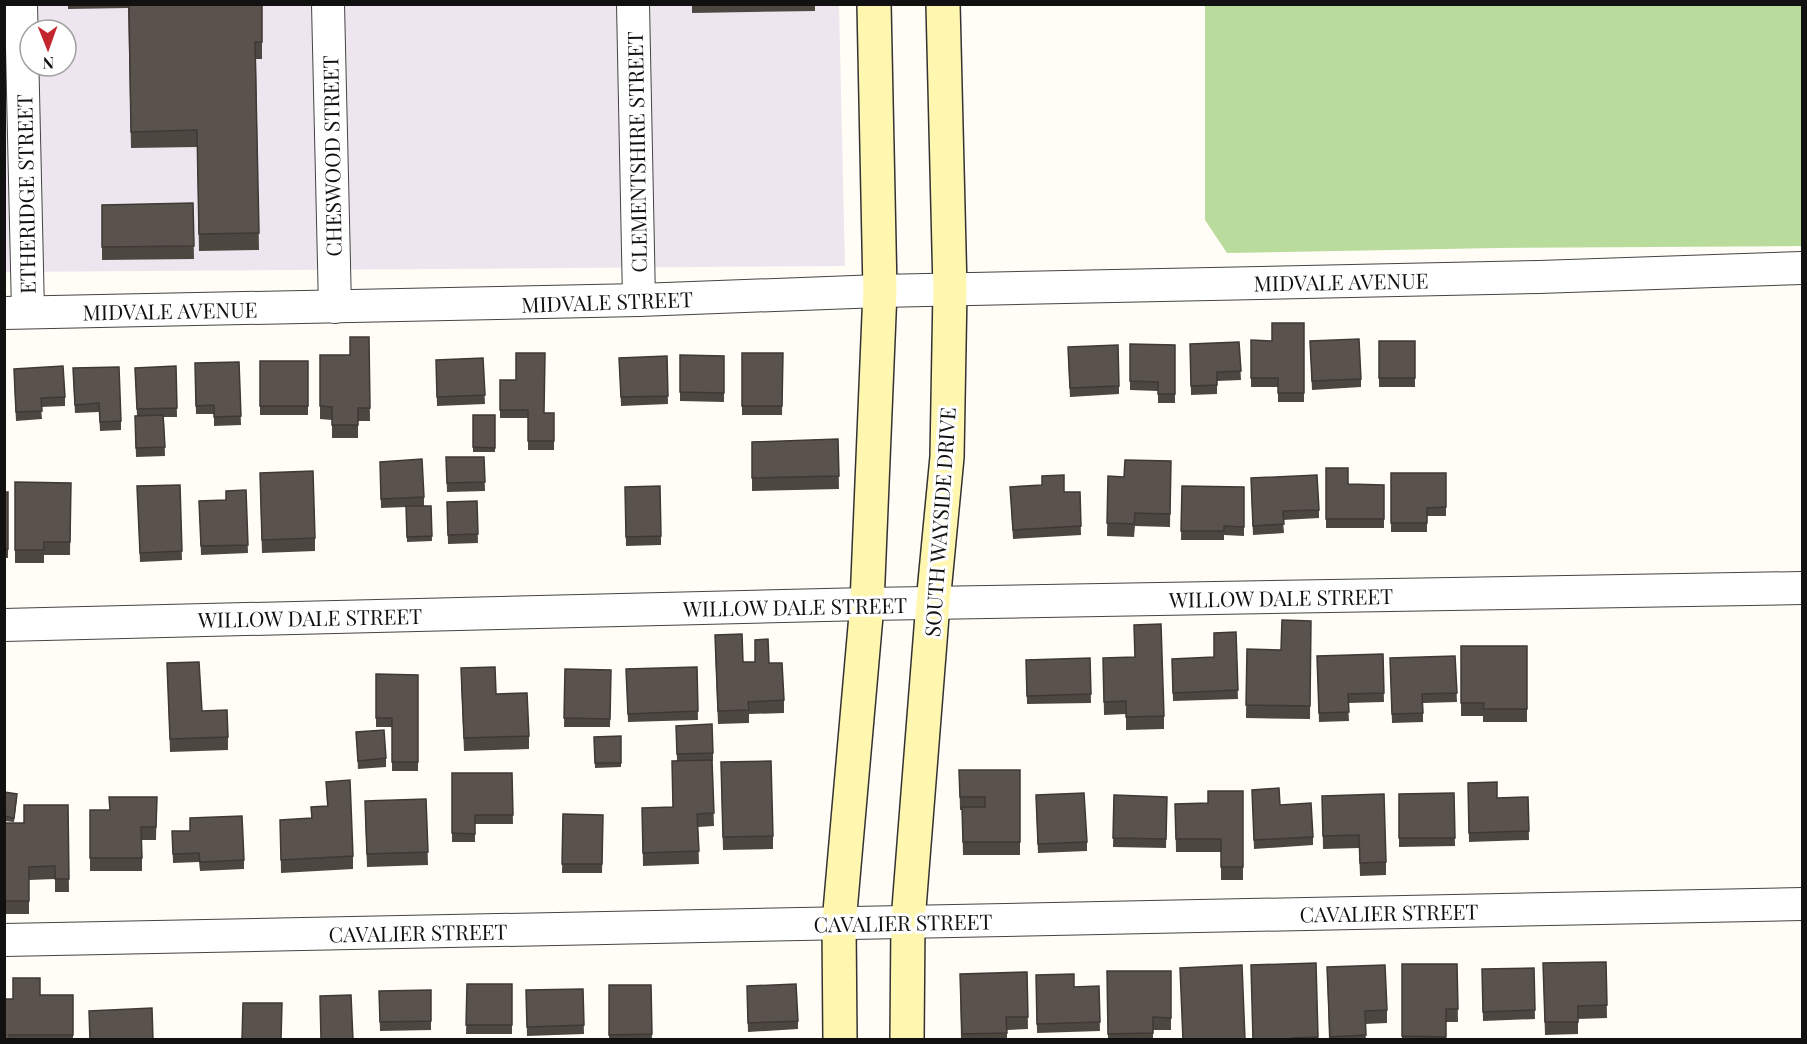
<svg xmlns="http://www.w3.org/2000/svg" width="1807" height="1044" font-family="'Playfair Display',serif">
  <style>
    .industrial { fill: #eee6ef; fill-rule: evenodd }
    .forest { fill: #b9dc9c }
    .lines { fill: none; stroke-linecap: round; stroke-linejoin: round }
    .minor-casing { stroke: #444; stroke-width: 34 }
    .secondary-casing { stroke: #333; stroke-width: 36 }
    .minor { stroke: #fff; stroke-width: 32 }
    .secondary { stroke: #fff6b0; stroke-width: 33 }
    .wall { fill: #4d4742 }
    .building { fill: #5a524d; stroke: #3f3936; stroke-width: 1.5 }
    .labels { text-anchor: middle; dominant-baseline: central; stroke-width: 6; stroke-linejoin: round; paint-order: stroke }
    .street-label { font-size: 21px; fill: #111; stroke: #fff }
  </style>
  <rect width="100%" height="100%" fill="#fffdf5"/>
  <path class="industrial" d="M4 5H839L845 266 5 272ZM30 30H66V66H30Z"/>
  <path class="forest" d="M1205 5H1802V246L1497 248 1227 253 1205 220Z"/>
  <g class="lines">
    <g class="minor-casing">
      <g id="minor">
        <path d="M21 4 28 312"/>
        <path d="M328 4 335 307"/>
        <path d="M633 4 639 300"/>
        <path d="M4 313 639 300 880 291 1539 277 1802 268"/>
        <path d="M4 625 867 604 1802 588"/>
        <path d="M4 940 1802 904"/>
      </g>
    </g>
    <g class="secondary-casing">
      <g id="secondary">
        <path d="M840 1040 839 923 867 604 880 291 874 4"/>
        <path d="M907 1040 908 921 933 603 947 457 950 290 943 4"/>
      </g>
    </g>
    <use href="#minor" class="minor"/>
    <use href="#secondary" class="secondary"/>
  </g>
  <g class="wall">
    <path d="M68 4H262V59H256L259 250 199 251 197 147 131 148 128 8 68 9Z"/>
    <path d="M692 4H815V11L692 13Z"/>
    <path d="M193 203 194 259 102 260V205Z"/>
    <path d="M1304 323V402H1278V387H1251V340L1272 341Z"/>
    <path d="M369 337 370 421H358V438H332V420L320 419V355H350Z"/>
    <path d="M1310 341 1361 379V387L1312 390Z"/>
    <rect x="1379" y="341" width="36" height="46"/>
    <path d="M1239 342 1241 380 1217 381V394L1191 395 1190 344Z"/>
    <path d="M1130 344 1175 345V403H1158V391L1130 390Z"/>
    <path d="M742 353H783L782 415H742Z"/>
    <path d="M680 355 724 356V402L680 401Z"/>
    <path d="M667 356 668 404 621 406 619 358Z"/>
    <path d="M1068 356 1119 386V394L1070 397Z"/>
    <path d="M483 358 485 404 437 406 436 360Z"/>
    <rect x="260" y="361" width="48" height="54"/>
    <path d="M239 362 241 425 214 426V414H196L195 372Z"/>
    <path d="M176 366 177 417H164L165 456 136 457 135 425 137 416 135 368Z"/>
    <path d="M14 377 65 397V406L41 407 42 419 16 421Z"/>
    <path d="M73 377 121 421V430L100 431 99 412 75 413Z"/>
    <path d="M500 380 544 413H554V450H528V418H500Z"/>
    <rect x="473" y="415" width="22" height="37"/>
    <path d="M838 439 839 489 752 491V442Z"/>
    <path d="M446 457H484L485 491 447 492Z"/>
    <path d="M1171 461 1170 527 1135 526 1134 537 1107 536 1108 476 1124 477Z"/>
    <path d="M1326 468 1348 484 1384 485V528H1326Z"/>
    <path d="M380 470 424 497V506H431L432 541 407 542 406 507 381 508Z"/>
    <path d="M1391 473H1446V516H1427V532H1391Z"/>
    <path d="M15 482 71 483 70 555H44V563H15Z"/>
    <path d="M180 485 182 560 140 562 137 486Z"/>
    <path d="M260 486 315 538V551L262 553Z"/>
    <path d="M1182 486 1244 487V536L1224 535V540H1181Z"/>
    <path d="M1251 486 1319 510V518L1283 520 1284 533 1253 535Z"/>
    <path d="M625 487 661 536V545L626 546Z"/>
    <path d="M1010 487 1064 492H1080L1081 535 1013 539Z"/>
    <path d="M246 490 248 553 201 555 199 501 226 500V491Z"/>
    <rect x="4" y="492" width="4" height="66"/>
    <path d="M477 501 478 543 448 544 447 502Z"/>
    <path d="M1311 621 1310 719 1246 718 1247 649 1281 650Z"/>
    <path d="M1236 632 1238 699 1173 701 1172 659 1214 657Z"/>
    <path d="M1461 646H1527V722H1483V716H1461Z"/>
    <path d="M715 648 743 662 769 663 784 700V713L749 714V723L718 724Z"/>
    <path d="M1383 654 1384 702 1348 703 1349 721 1319 722 1317 656Z"/>
    <path d="M1455 656 1457 702 1423 703V722L1392 723 1390 658Z"/>
    <path d="M1090 658 1091 703 1027 704 1026 660Z"/>
    <path d="M1103 658 1164 716V729L1126 730V714L1104 715Z"/>
    <path d="M167 663 202 711 228 737V750L170 752Z"/>
    <path d="M697 667 698 720 628 722 626 669Z"/>
    <path d="M565 669 611 670 610 727H564Z"/>
    <path d="M376 674 418 675V771H392V727H376Z"/>
    <path d="M461 681 496 694 529 736V749L464 751Z"/>
    <path d="M676 726 713 753V761H712L714 826 698 827 699 864 643 866 642 808 673 807 672 774 677 761Z"/>
    <path d="M356 732 386 758V767L358 769Z"/>
    <path d="M621 736V767L595 768 594 737Z"/>
    <path d="M959 770H1020V855H963L962 810H960Z"/>
    <path d="M452 773H512L513 824H475V842H452Z"/>
    <path d="M721 775 773 836V849L723 850Z"/>
    <path d="M326 782 353 856V869L281 873 280 820 311 818V807L327 806Z"/>
    <path d="M1468 783 1497 798 1528 797 1529 840 1469 842Z"/>
    <path d="M1252 790 1280 805 1313 837V845L1254 849Z"/>
    <path d="M1243 791V880H1221V852H1176L1175 804 1208 803Z"/>
    <path d="M4 792 17 798 14 822 4 821Z"/>
    <path d="M1454 793 1455 846 1399 847V794Z"/>
    <path d="M1114 795 1167 797 1166 848 1113 847Z"/>
    <path d="M1322 796 1386 862V875L1360 876 1359 848 1323 849Z"/>
    <path d="M157 797 156 840H142V871H90V810H109Z"/>
    <path d="M426 799 428 865 367 867 365 814Z"/>
    <path d="M1036 804 1087 842V851L1038 853Z"/>
    <path d="M68 805 69 892H55V879L29 880V914H4V823H24Z"/>
    <path d="M563 814 603 815 602 873H562Z"/>
    <path d="M172 831 244 860V869L200 871 199 862 173 863Z"/>
    <path d="M1606 962 1607 1018 1578 1019V1034L1545 1035 1543 963Z"/>
    <path d="M1316 963 1318 1040H1253L1251 965Z"/>
    <path d="M1402 964H1457L1458 1022H1446V1040H1402Z"/>
    <path d="M1327 967 1387 1010V1023L1365 1024 1366 1040H1329Z"/>
    <path d="M1534 968 1535 1019 1483 1021 1482 969Z"/>
    <path d="M1107 971H1171V1030H1153V1040H1108Z"/>
    <path d="M1027 972 1028 1029 1007 1030V1040H961L960 987Z"/>
    <path d="M1036 975 1074 987 1099 986 1100 1031 1037 1033Z"/>
    <path d="M467 984H512V1034H466Z"/>
    <path d="M609 985H651L652 1040H609Z"/>
    <path d="M583 989 584 1034 527 1036 526 990Z"/>
    <path d="M431 990V1030L380 1031 379 991Z"/>
    <path d="M40 995H73V1040H4L13 999Z"/>
    <path d="M747 995 798 1021V1029L748 1032Z"/>
  </g>
  <g class="building">
    <path d="M129 4H262V42H255L259 233 199 234 197 130 131 132Z"/>
    <path d="M193 203 194 246 102 247V205Z"/>
    <path d="M1272 323H1304V393H1278V378H1251V340L1272 341Z"/>
    <path d="M350 337H369L370 408H358V425H332V407L320 406V355H350Z"/>
    <path d="M1359 339 1361 379 1312 381 1310 341Z"/>
    <rect x="1379" y="341" width="36" height="37"/>
    <path d="M1239 342 1241 371 1217 372V385L1191 386 1190 344Z"/>
    <path d="M1130 344 1175 345V394H1158V382L1130 381Z"/>
    <path d="M1118 345 1119 386 1070 388 1068 347Z"/>
    <path d="M516 353H545L544 413H554V441H528V410H500V380H516Z"/>
    <path d="M742 353H783L782 406H742Z"/>
    <path d="M680 355 724 356V393L680 392Z"/>
    <path d="M667 356 668 396 621 397 619 358Z"/>
    <path d="M483 358 485 395 437 397 436 360Z"/>
    <rect x="260" y="361" width="48" height="45"/>
    <path d="M239 362 241 416 214 417V405L196 406 195 363Z"/>
    <path d="M63 366 65 397 41 398 42 411 16 412 14 369Z"/>
    <path d="M176 366 177 408 137 409 135 368Z"/>
    <path d="M119 367 121 421 100 422 99 403 75 405 73 368Z"/>
    <path d="M163 415 165 447 136 448 135 416Z"/>
    <path d="M473 415H495V448L473 447Z"/>
    <path d="M838 439 839 476 752 478V442Z"/>
    <path d="M446 457H484L485 482 447 483Z"/>
    <path d="M422 459 424 497 381 499 380 462Z"/>
    <path d="M1125 460 1171 461 1170 514 1135 513 1134 524 1107 523 1108 476 1124 477Z"/>
    <path d="M1326 468H1348V484L1384 485V519H1326Z"/>
    <path d="M313 471 315 538 262 540 260 473Z"/>
    <path d="M1391 473H1446V507L1427 508V523H1391Z"/>
    <path d="M1064 475V492H1080L1081 526 1013 530 1010 487 1042 485V476Z"/>
    <path d="M1317 475 1319 510 1283 511 1284 524 1253 526 1251 478Z"/>
    <path d="M15 482 71 483 70 542H44V550H15Z"/>
    <path d="M180 485 182 551 140 553 137 486Z"/>
    <path d="M660 486 661 536 626 537 625 487Z"/>
    <path d="M1182 486 1244 487V527L1224 526V531H1181Z"/>
    <path d="M246 490 248 545 201 546 199 501 226 500V491Z"/>
    <rect x="4" y="492" width="4" height="57"/>
    <path d="M477 501 478 534 448 535 447 502Z"/>
    <path d="M406 506H431L432 536 407 537Z"/>
    <path d="M1282 620 1311 621 1310 706 1246 705 1247 649 1281 650Z"/>
    <path d="M1161 624 1164 716 1126 717V701L1104 702 1103 658 1135 657 1134 625Z"/>
    <path d="M1236 632 1238 690 1173 693 1172 659 1214 657V633Z"/>
    <path d="M742 634 743 662H755V640L768 639 769 663H782L784 700 748 702 749 710 718 711 715 635Z"/>
    <path d="M1461 646H1527V709H1483L1484 703H1461Z"/>
    <path d="M1383 654 1384 693 1348 694 1349 712 1319 713 1317 656Z"/>
    <path d="M1455 656 1457 693 1422 694 1423 713 1392 714 1390 658Z"/>
    <path d="M1090 658 1091 694 1027 696 1026 660Z"/>
    <path d="M199 662 202 711 227 710 228 737 170 739 167 663Z"/>
    <path d="M495 667 496 694 527 693 529 736 464 738 461 668Z"/>
    <path d="M697 667 698 711 628 714 626 669Z"/>
    <path d="M565 669 611 670 610 719 564 718Z"/>
    <path d="M376 674 418 675V762H392V718H376Z"/>
    <path d="M712 724 713 753 677 754 676 726Z"/>
    <path d="M384 730 386 758 358 761 356 732Z"/>
    <path d="M621 736V763H595L594 737Z"/>
    <path d="M712 760 714 813 697 814 699 851 643 853 642 808 673 807 672 761Z"/>
    <path d="M771 761 773 836 723 837 721 762Z"/>
    <path d="M959 770H1020V842H963L962 807H985V797H960Z"/>
    <path d="M452 773H512L513 815H475V834L452 833Z"/>
    <path d="M350 780 353 856 281 860 280 820 312 818 311 807 328 806 326 782Z"/>
    <path d="M1497 782V798L1528 797 1529 831 1469 833 1468 783Z"/>
    <path d="M1279 788 1280 805 1311 803 1313 837 1254 840 1252 790Z"/>
    <path d="M1208 791H1243V867H1221V839H1176L1175 804 1208 803Z"/>
    <path d="M4 792 17 794 14 818 4 816Z"/>
    <path d="M1084 793 1087 842 1038 844 1036 795Z"/>
    <path d="M1454 793 1455 838H1399V794Z"/>
    <path d="M1384 794 1386 862 1360 863 1359 835 1323 836 1322 796Z"/>
    <path d="M1114 795 1167 797 1166 839 1113 838Z"/>
    <path d="M109 797H157L156 827H141L142 858H90V810H110Z"/>
    <path d="M426 799 428 852 367 854 365 801Z"/>
    <path d="M24 805H68L69 879H55V866L29 867V901H4V823H24Z"/>
    <path d="M563 814 603 815 602 864H562Z"/>
    <path d="M242 816 244 860 200 862 199 853 173 854 172 831H190V818Z"/>
    <path d="M1606 962 1607 1005 1578 1006V1022H1545L1543 963Z"/>
    <path d="M1316 963 1318 1037 1292 1038V1040H1253L1251 965Z"/>
    <path d="M1402 964H1457L1458 1009H1446V1037L1402 1036Z"/>
    <path d="M1242 965 1245 1040H1183L1180 968Z"/>
    <path d="M1385 965 1387 1010 1365 1011 1366 1035 1330 1037 1327 967Z"/>
    <path d="M1534 968 1535 1010 1483 1012 1482 969Z"/>
    <path d="M1107 971H1171V1018L1153 1017V1033L1108 1034Z"/>
    <path d="M1027 972 1028 1017H1006L1007 1033 962 1034 960 974Z"/>
    <path d="M1074 974V987L1099 986 1100 1022 1037 1024 1036 975Z"/>
    <path d="M13 978H40V995H73V1035H9L10 1040H4V999H13Z"/>
    <path d="M467 984H512V1025H466Z"/>
    <path d="M796 984 798 1021 748 1023 747 986Z"/>
    <path d="M609 985H651L652 1034 609 1035Z"/>
    <path d="M583 989 584 1025 527 1027 526 990Z"/>
    <path d="M431 990V1021L380 1022 379 991Z"/>
    <path d="M351 995 353 1040H321L320 996Z"/>
    <path d="M243 1003H282L281 1040H242Z"/>
    <path d="M152 1008 153 1040H90L89 1011Z"/>
  </g>
  <g class="labels">
    <g class="street-label">
      <text transform="translate(636 152) rotate(-91)">CLEMENTSHIRE STREET</text>
      <text transform="translate(331 156) rotate(-91)">CHESWOOD STREET</text>
      <text transform="translate(25 194) rotate(-91)">ETHERIDGE STREET</text>
      <text transform="translate(1341 281) rotate(-1)">MIDVALE AVENUE</text>
      <text transform="translate(607 301) rotate(-2)">MIDVALE STREET</text>
      <text transform="translate(170 310) rotate(-1)">MIDVALE AVENUE</text>
      <text transform="translate(939 522) rotate(-86)">SOUTH WAYSIDE DRIVE</text>
      <text transform="translate(1281 597) rotate(-1)">WILLOW DALE STREET</text>
      <text transform="translate(795 606) rotate(-1)">WILLOW DALE STREET</text>
      <text transform="translate(310 617) rotate(-1)">WILLOW DALE STREET</text>
      <text transform="translate(1389 912) rotate(-1)">CAVALIER STREET</text>
      <text transform="translate(903 922) rotate(-1)">CAVALIER STREET</text>
      <text transform="translate(418 932) rotate(-1)">CAVALIER STREET</text>
    </g>
  </g>
  <rect width="1807" height="1044" fill="none" stroke="#111111" stroke-width="12"/>
  <g transform="translate(48 48) rotate(179)"><circle r="28" fill="#ffffff" stroke="#a0a0a0" stroke-width="1.5"/>
  <path d="M0-4.5L10 22L0 15L-10 22Z" fill="#c4262e"/>
  <text y="-9" font-size="16" font-weight="bold" text-anchor="middle" fill="#111111">N</text>
  </g>
</svg>
